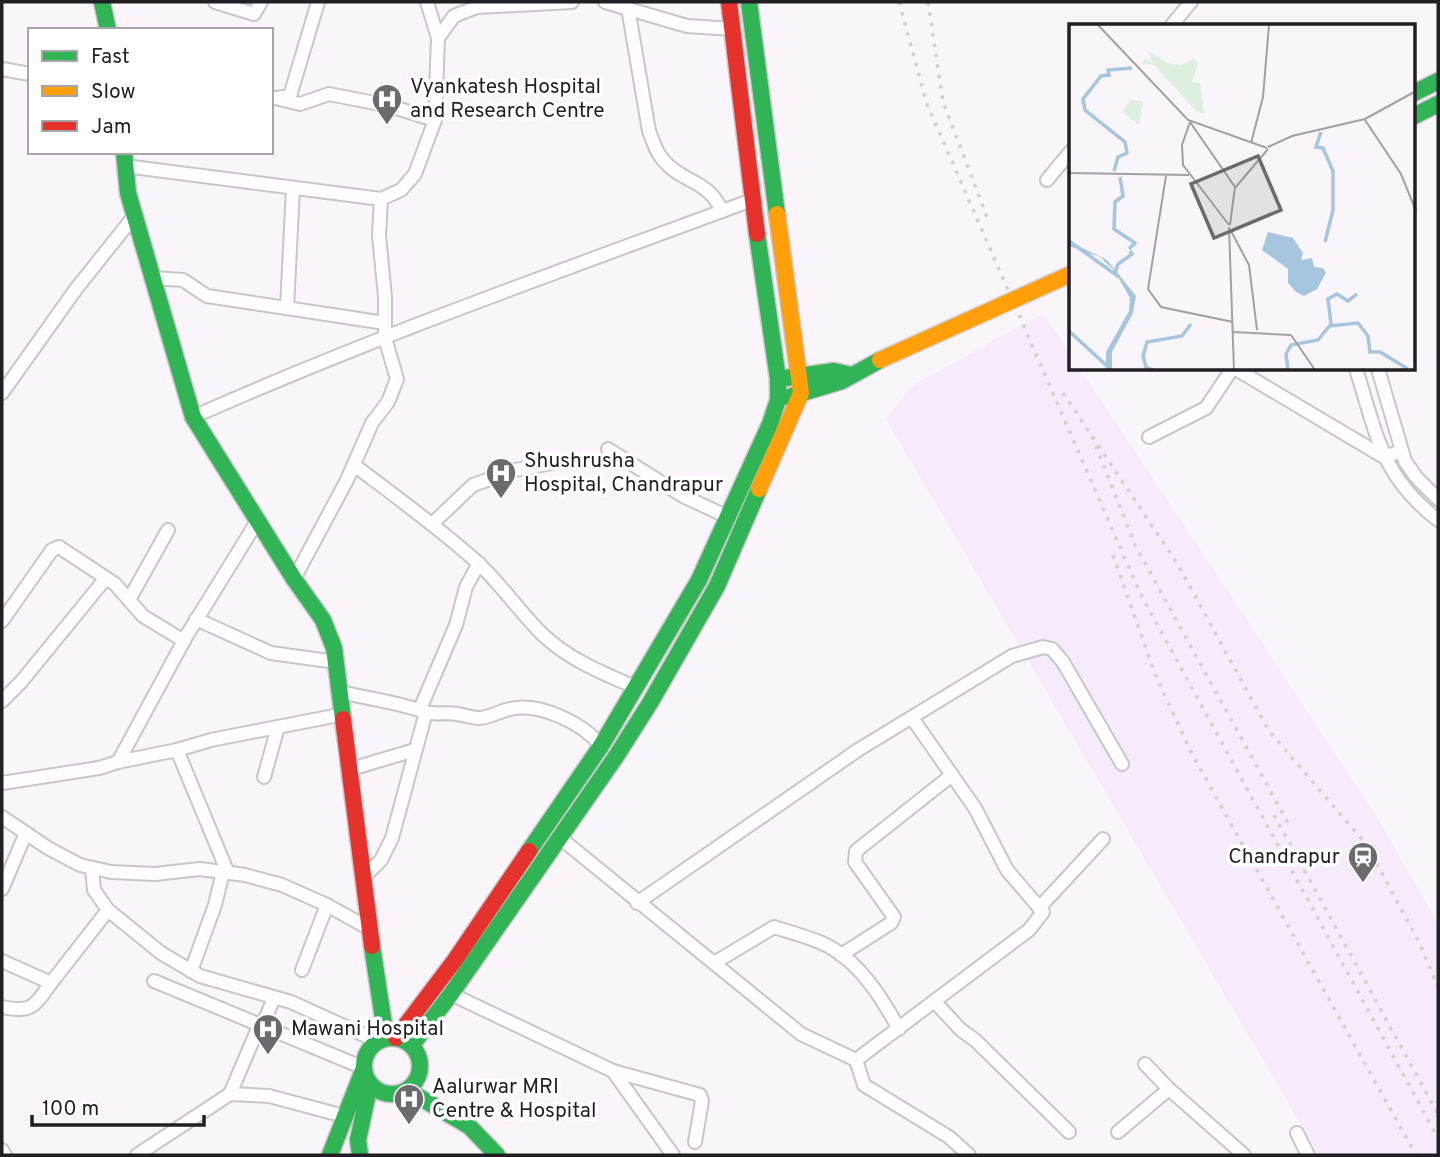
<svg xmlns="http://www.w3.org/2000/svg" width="1440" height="1157" font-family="Overpass,sans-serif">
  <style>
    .built { fill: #f5ebfa }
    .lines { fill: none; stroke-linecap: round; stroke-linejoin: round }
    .street-casing { stroke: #c9c5ca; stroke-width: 16 }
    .fast-casing { stroke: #c9c5ca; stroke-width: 19 }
    .slow-casing { stroke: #c9c5ca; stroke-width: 19 }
    .jam-casing { stroke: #c9c5ca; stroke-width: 19 }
    .street { stroke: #fefefe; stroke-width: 12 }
    .fast { stroke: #30b455; stroke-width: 16 }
    .slow { stroke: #ff9f0a; stroke-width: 16 }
    .jam { stroke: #e5322d; stroke-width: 16 }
    .rail { stroke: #d2d0d2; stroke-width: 3.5; stroke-dasharray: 3.5 7; stroke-linecap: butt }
    .slow-bridge-casing { stroke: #d5d3d6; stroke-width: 19; stroke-linecap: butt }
    .slow-bridge { stroke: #ff9f0a; stroke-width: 16 }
    .labels { text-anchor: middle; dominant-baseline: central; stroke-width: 7; stroke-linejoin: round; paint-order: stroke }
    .poi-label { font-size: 21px; fill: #221f24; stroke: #fff; text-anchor: start }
    .inset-river { fill: none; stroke: #a6c5df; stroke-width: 3.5 }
    .inset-road { fill: none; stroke: #a39fa5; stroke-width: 2 }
    .view { fill: #6d6a6f; fill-opacity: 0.15; stroke: #6d6a6f; stroke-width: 3.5 }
    .inset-edge { fill: none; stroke: #221f24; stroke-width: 3.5 }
  </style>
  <rect width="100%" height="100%" fill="#f9f5fb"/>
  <path class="built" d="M1043 313 1071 355V369H1080L1371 807 1438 924V1155H1319L886 419 912 386Z"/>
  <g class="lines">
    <g class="street-casing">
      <g id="street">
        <path d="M215 2 254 14 261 2"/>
        <path d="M427 2 438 38"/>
        <path d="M605 2 687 26 733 29"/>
        <path d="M628 8 649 131C653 141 656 153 664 161 684 184 708 179 722 211"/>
        <path d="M1171 26 1191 2"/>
        <path d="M2 69 30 74"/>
        <path d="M271 97 300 104 329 94 390 106 435 120"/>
        <path d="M277 98 290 96 318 2"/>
        <path d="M125 166 381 199 401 190 415 174 435 120 438 38 454 16 477 7 572 2"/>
        <path d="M1047 180 1071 151"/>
        <path d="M153 278 183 280 207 296 385 323"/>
        <path d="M287 308 293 188"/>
        <path d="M1236 369 1384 457 1402 451"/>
        <path d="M1356 369C1377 435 1381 476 1438 520"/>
        <path d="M1378 369 1405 461 1416 477 1438 499"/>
        <path d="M2 393 76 289 135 215"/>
        <path d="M193 417C375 336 564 270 752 200"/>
        <path d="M1149 437 1206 408 1232 369"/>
        <path d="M608 449 683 496 728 517"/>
        <path d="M354 465C395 496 438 527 477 562 501 584 519 611 542 634 568 659 602 673 635 687"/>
        <path d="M432 524 473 485 515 470 552 463"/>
        <path d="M294 579 347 480 372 423 388 402 397 379 385 338V297L379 236 381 199"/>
        <path d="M130 598 168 530"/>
        <path d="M196 619 271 653 336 662"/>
        <path d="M2 621 52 550 59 547 115 584 143 616 184 641"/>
        <path d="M341 692C369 699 398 702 425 712 435 715 447 712 457 714 464 715 472 718 479 718 489 718 500 711 510 709 539 702 583 723 601 746"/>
        <path d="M2 701 21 682 106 578"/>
        <path d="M420 709 456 625 466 587 479 563"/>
        <path d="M177 750 228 873"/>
        <path d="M118 762 187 635 258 520"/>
        <path d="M351 769 415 750"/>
        <path d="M264 777 278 727"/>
        <path d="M2 783 99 768 118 762 177 750 211 740 344 714"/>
        <path d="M2 817 48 848 80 865 111 872 155 874 200 869 245 875 282 885 327 905 370 929"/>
        <path d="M559 837 801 1034 856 1060 1029 930 1043 912 1007 870 975 808 912 718"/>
        <path d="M92 868 94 890 108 910 161 953 200 976 291 1002 377 1041"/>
        <path d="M363 878 381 860 392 838 426 712"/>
        <path d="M2 889 26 833"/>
        <path d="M637 903 858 750 1012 656 1043 647 1052 649 1063 662 1122 764"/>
        <path d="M1039 908 1103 839"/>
        <path d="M841 955 891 923 894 917 855 862 856 851 952 775"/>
        <path d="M2 961 51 983 108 910"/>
        <path d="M714 963 774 927C792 933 814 938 830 947 861 964 883 1000 899 1029"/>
        <path d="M302 970 327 905"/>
        <path d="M191 971 215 905 223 872"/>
        <path d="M154 981 364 1068"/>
        <path d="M451 994 613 1071 673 1155"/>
        <path d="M934 1001 961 1030 975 1040 1069 1132"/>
        <path d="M2 1007C32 1013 34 1007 51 983"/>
        <path d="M856 1060 864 1085 949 1137 969 1155"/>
        <path d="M1145 1064 1169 1089 1244 1155"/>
        <path d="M613 1071 700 1095 702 1101 695 1142"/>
        <path d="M230 1094 259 1026 266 1017 274 998"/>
        <path d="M1118 1132 1169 1089"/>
        <path d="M1297 1133 1308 1155"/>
        <path d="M2 1150 5 1155"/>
        <path d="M137 1155 230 1094 269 1096 344 1116"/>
      </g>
    </g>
    <g class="fast-casing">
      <g id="fast">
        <path d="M102 2 108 30"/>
        <path d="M749 2 777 214"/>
        <path d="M1414 93 1438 81"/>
        <path d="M1414 116 1438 104"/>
        <path d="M124 152 128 193 193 417 294 579 323 620 334 648 343 719"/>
        <path d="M786 378 834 371 851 375"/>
        <path d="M789 397 842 381 880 360"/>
        <path d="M529 851 601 746 699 580 770 424 778 400V379L757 234"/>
        <path d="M372 946 386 1038"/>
        <circle cx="392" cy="1066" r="28"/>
        <path d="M412 1045 451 994 617 755 650 703 717 586 759 489"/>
        <path d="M407 1090 469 1126 497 1155"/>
        <path d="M330 1155 364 1068"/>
        <path d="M360 1155 358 1140 370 1084"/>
      </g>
    </g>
    <g class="slow-casing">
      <path id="slow" d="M759 489 801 393 777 214"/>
    </g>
    <g class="jam-casing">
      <g id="jam">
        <path d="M729 2 757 234"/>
        <path d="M343 719 372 946"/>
        <path d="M396 1038 455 960 529 851"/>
      </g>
    </g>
    <use href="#street" class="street"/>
    <use href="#fast" class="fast"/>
    <use href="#slow" class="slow"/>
    <use href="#jam" class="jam"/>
    <g class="rail">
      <path d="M899 2 927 104 1140 593 1438 1138"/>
      <path d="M928 2 943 102 987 217"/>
      <path d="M1063 393 1177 563 1269 731 1366 844 1419 942 1438 987"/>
      <path d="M1092 436 1135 545 1288 823"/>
      <path d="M1113 555 1155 674 1192 754 1416 1155"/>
      <path d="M1274 815 1438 1114"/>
    </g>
    <g class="slow-bridge-casing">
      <path id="slow-bridge" d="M880 360 1071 274"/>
    </g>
    <use href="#slow-bridge" class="slow-bridge"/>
  </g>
  <defs>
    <g id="hospital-pin" transform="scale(1.575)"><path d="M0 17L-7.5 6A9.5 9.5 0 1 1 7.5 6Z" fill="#6d6a6f" stroke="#fff"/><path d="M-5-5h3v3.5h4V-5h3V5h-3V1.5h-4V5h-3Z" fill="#fff"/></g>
    <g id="station-pin" transform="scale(1.575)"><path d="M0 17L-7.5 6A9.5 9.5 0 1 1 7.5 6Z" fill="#6d6a6f" stroke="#fff"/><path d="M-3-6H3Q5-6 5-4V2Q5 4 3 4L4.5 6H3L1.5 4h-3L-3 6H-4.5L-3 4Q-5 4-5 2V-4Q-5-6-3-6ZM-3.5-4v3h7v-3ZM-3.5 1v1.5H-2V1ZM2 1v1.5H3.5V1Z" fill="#fff"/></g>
  </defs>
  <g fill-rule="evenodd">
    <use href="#hospital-pin" x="387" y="99"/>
    <use href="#hospital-pin" x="501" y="473"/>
    <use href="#station-pin" x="1363" y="857"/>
    <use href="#hospital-pin" x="268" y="1029"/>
    <use href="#hospital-pin" x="409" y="1099"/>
  </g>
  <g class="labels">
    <g class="poi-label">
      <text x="410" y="87">Vyankatesh Hospital<tspan x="410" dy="24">and Research Centre</tspan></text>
      <text x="524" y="461">Shushrusha<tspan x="524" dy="24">Hospital, Chandrapur</tspan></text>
      <text x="1340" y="857" text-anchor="end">Chandrapur</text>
      <text x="291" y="1029">Mawani Hospital</text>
      <text x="432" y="1087">Aalurwar MRI<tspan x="432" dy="24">Centre &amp; Hospital</tspan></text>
    </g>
  </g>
  <g transform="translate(1069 24)">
    <rect width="346" height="346" fill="#f9f5fb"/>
    <path d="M79 27 101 40 113 41 125 34 129 39 123 58 131 59 135 90 127 87 85 41 72 40 76 35 84 39Z" fill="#ddf0dd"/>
    <path d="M62 75 74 78 70 101 53 88Z" fill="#ddf0dd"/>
    <path d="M199 208 224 214 234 229 232 236 243 234 245 243 254 244 257 249 248 265 235 272 227 268 219 259V245L193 226ZM3 219 38 236 67 272 64 289 43 328V346H37V328L60 287 61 274 45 246 31 233 0 222Z" fill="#a6c5df"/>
    <path class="inset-river" d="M252 108 247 123 254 124 264 147V186L256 218M45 147 49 133 58 129 56 118 16 86 14 75 32 52 40 51 39 46 63 44M51 153 54 172 46 178 45 205 66 219 60 225M0 217 50 253M46 249 49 240 63 230 61 227M260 302 289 299 299 312 301 328H311L339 345M0 307 38 342M84 346 77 343 74 332 78 318 113 312 122 300M219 346 217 330 222 321 249 316 262 300 259 275 268 270 279 277 288 270"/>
    <path class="inset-road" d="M29 1 119 96 198 124M296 95 347 67M296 96 332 150 347 187M121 98 166 163 161 201M121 98 113 121 114 141 160 201M182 119 194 73 200 1M199 123 223 112 296 95M0 149 120 151M97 152 79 265 92 283 164 298M166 164 199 125M160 203 165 346M162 207 180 241 188 306M164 308 222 311M222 311 246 346"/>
    <path class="view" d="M189 132 212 186 145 214 122 160Z"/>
    <rect width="346" height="346" class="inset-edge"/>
  </g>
  <rect width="1440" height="1157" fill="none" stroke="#221f24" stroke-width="7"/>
  <rect x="28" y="28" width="245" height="126" fill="#ffffff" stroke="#a7a5a7" stroke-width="2"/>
  <rect x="42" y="51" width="35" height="10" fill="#30b455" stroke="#a7a5a7" stroke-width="2"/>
  <text x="91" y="63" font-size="21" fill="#221f24">Fast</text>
  <rect x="42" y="86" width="35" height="10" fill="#ff9f0a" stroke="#a7a5a7" stroke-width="2"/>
  <text x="91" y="98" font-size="21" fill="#221f24">Slow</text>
  <rect x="42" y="121" width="35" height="10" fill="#e5322d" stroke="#a7a5a7" stroke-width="2"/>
  <text x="91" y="133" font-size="21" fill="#221f24">Jam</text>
  <path d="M32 1115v10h172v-10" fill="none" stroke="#221f24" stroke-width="3.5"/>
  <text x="42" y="1115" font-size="21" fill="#221f24" stroke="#ffffff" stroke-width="5" paint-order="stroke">100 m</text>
</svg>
